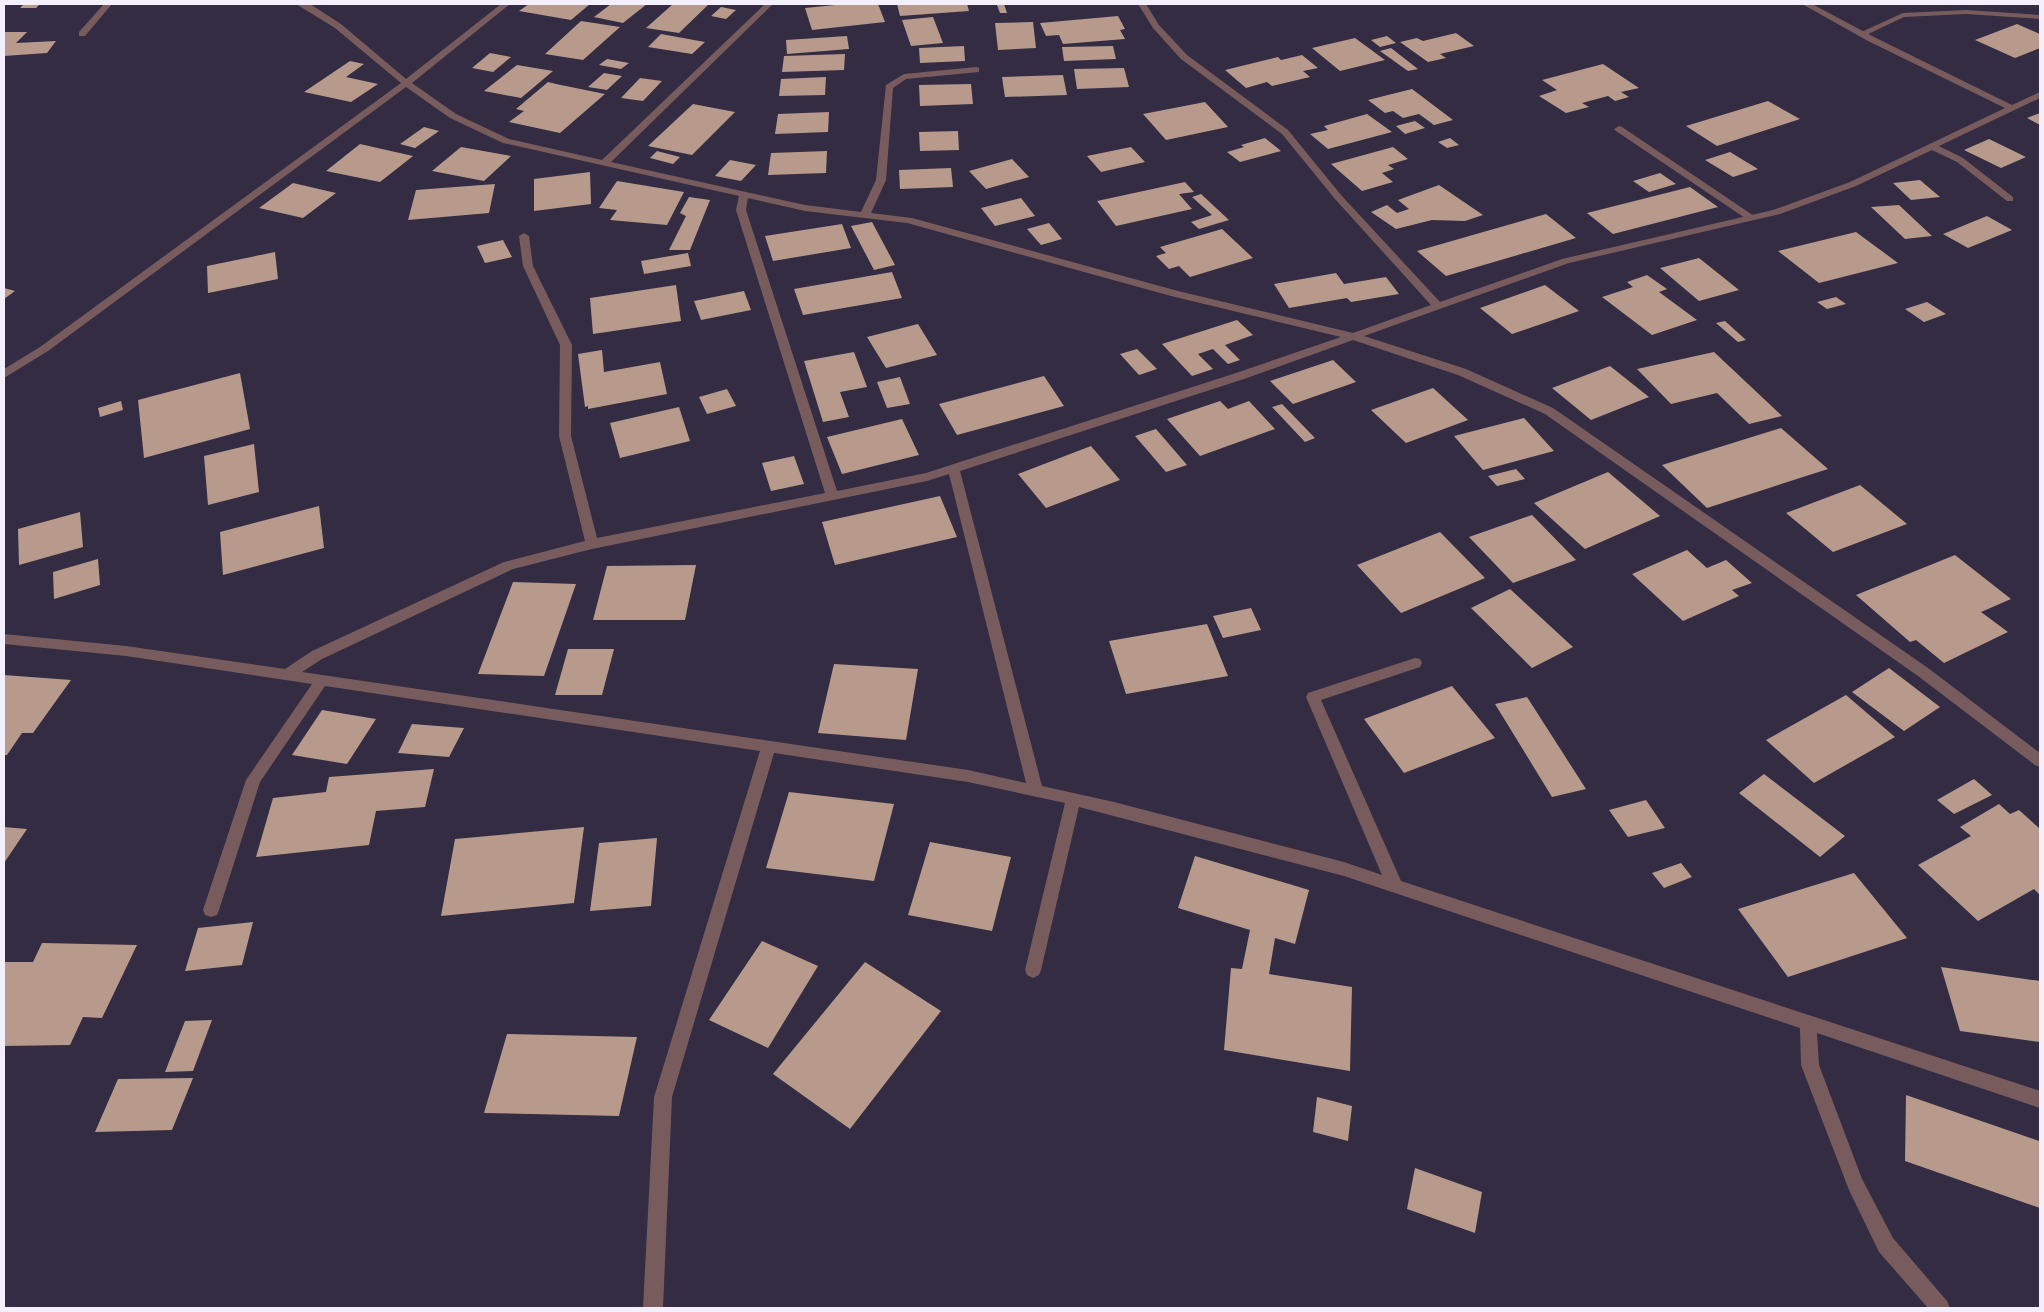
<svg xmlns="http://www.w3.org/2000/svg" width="2044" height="1312" font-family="'Sofia Sans Condensed',sans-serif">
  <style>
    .building { fill: #b79a8c }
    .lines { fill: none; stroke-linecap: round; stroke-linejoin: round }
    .service { fill: #785c5d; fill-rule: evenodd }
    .minor { fill: #785c5d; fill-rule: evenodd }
  </style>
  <rect width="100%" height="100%" fill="#332c42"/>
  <g class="building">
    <path d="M24 4H40L36 8H20Z"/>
    <path d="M529 4H590L571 20 519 11Z"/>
    <path d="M611 4H647L623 23 594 17Z"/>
    <path d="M673 4 708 5 679 33 646 28Z"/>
    <path d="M845 4H878L885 22 812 30 805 8Z"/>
    <path d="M897 4H967L969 11 900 16Z"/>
    <path d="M1004 4 1007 13H1000L997 5Z"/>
    <path d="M721 7 736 10 726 19 711 16Z"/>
    <path d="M1118 16 1125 29 1120 30 1125 39 1063 44 1059 35 1046 36 1040 23Z"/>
    <path d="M933 17 943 43 911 46 902 20Z"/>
    <path d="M581 21 620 27 583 60 545 54Z"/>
    <path d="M1033 22 1036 48 998 50 995 23Z"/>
    <path d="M2017 24 2040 34V48L2015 58 1975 40Z"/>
    <path d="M4 32H27L16 43 56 41 47 53 4 56Z"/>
    <path d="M1456 33 1474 46 1440 54 1446 58 1428 62 1400 42 1417 38 1423 41Z"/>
    <path d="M661 34 705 42 692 54 648 47Z"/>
    <path d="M847 36 849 49 787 54 786 40Z"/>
    <path d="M1387 36 1396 43 1380 47 1371 40Z"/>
    <path d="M1355 38 1385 60 1340 71 1312 48Z"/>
    <path d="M964 46 965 61 920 63 919 48Z"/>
    <path d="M1113 46 1116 59 1064 61 1062 47Z"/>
    <path d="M1391 48 1418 69 1408 71 1380 51Z"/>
    <path d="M490 53 511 57 493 72 472 68Z"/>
    <path d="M845 54 844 70 782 72 784 56Z"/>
    <path d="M1302 55 1318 68 1303 71 1310 77 1272 86 1267 82 1246 88 1225 70 1278 57 1281 60Z"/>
    <path d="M607 59 629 63 621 69 599 65Z"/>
    <path d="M350 61 364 64 346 77 378 84 351 102 304 92Z"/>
    <path d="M1603 64 1639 88 1621 92 1629 97 1615 101 1608 96 1582 103 1589 107 1566 113 1539 96 1557 90 1542 80Z"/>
    <path d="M517 65 553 71 521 98 484 91Z"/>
    <path d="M1124 68 1129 87 1077 89 1074 69Z"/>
    <path d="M604 73 622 76 607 90 588 87Z"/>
    <path d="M1063 75 1067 95 1005 97 1002 77Z"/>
    <path d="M826 77 825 95 779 96 781 79Z"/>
    <path d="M640 78 662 81 643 101 621 98Z"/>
    <path d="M548 82 556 84 605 94 560 133 509 122 524 111 516 109Z"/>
    <path d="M971 84 973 104 920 106 919 85Z"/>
    <path d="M1412 89 1453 120 1434 125 1419 114 1403 118 1393 111 1385 113 1368 100Z"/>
    <path d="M1768 101 1800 119 1717 146 1686 126Z"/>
    <path d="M1205 102 1228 127 1166 140 1143 114Z"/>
    <path d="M693 104 735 112 692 155 648 146Z"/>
    <path d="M829 112 828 132 775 134 778 114Z"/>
    <path d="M2040 113V125L2027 118Z"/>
    <path d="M1367 114 1392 132 1328 149 1310 134 1328 130 1324 126Z"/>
    <path d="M1415 121 1425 128 1405 134 1396 126Z"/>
    <path d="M424 127 439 131 415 148 400 144Z"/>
    <path d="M958 131 959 150 920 151 919 132Z"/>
    <path d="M1265 138 1281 151 1240 162 1227 152 1244 147 1241 145Z"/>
    <path d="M1450 138 1459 145 1447 148 1438 142Z"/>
    <path d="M1989 139 2026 157 2001 168 1964 150Z"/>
    <path d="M360 144 413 156 380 182 326 171Z"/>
    <path d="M461 147 511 156 484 181 432 171Z"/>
    <path d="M1131 147 1145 162 1101 172 1087 156Z"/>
    <path d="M1393 147 1408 159 1388 165 1394 169 1382 173 1393 182 1362 191 1331 164Z"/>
    <path d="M657 151 680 157 673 164 650 158Z"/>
    <path d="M827 151 826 173 768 175 771 153Z"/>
    <path d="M1730 152 1758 169 1733 177 1705 160Z"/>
    <path d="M1012 159 1029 177 986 189 969 171Z"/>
    <path d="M730 160 756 165 741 181 715 176Z"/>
    <path d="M951 168 953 187 900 189 899 170Z"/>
    <path d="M590 172 591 204 534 211V179Z"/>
    <path d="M1660 173 1676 184 1649 192 1633 181Z"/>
    <path d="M1920 180 1940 197 1911 200 1893 183Z"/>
    <path d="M617 181 684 192 667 225 610 220 617 210 599 208Z"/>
    <path d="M1185 182 1194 192 1179 194 1192 209 1116 226 1097 201Z"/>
    <path d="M293 183 336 193 303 218 259 208Z"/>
    <path d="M495 184 489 213 408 220 416 190Z"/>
    <path d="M1439 185 1483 215 1465 221 1432 220 1396 229 1371 212 1387 205 1397 213 1409 209 1398 200Z"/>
    <path d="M1690 187 1718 207 1613 234 1587 213Z"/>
    <path d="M1201 194 1229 220 1199 229 1191 222 1212 215 1192 197Z"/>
    <path d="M689 197 710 200 690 250H669L686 216 680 213Z"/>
    <path d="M1021 198 1035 216 995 226 981 208Z"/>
    <path d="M1899 205 1932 236 1905 239 1871 207Z"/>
    <path d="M1546 214 1576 238 1446 276 1417 251Z"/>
    <path d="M1987 216 2012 230 1968 248 1943 234Z"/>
    <path d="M872 222 895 265 874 270 851 226Z"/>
    <path d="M1049 223 1062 239 1041 245 1027 229Z"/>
    <path d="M842 224 851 248 773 261 765 236Z"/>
    <path d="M1222 229 1253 258 1190 277 1179 266 1169 269 1156 256 1166 253 1160 247Z"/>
    <path d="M1856 232 1898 263 1819 283 1778 251Z"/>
    <path d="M503 240 512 257 485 263 477 246Z"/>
    <path d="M275 252 278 279 208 293 207 266Z"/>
    <path d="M688 253 691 266 644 274 641 261Z"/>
    <path d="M1699 258 1739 290 1699 301 1660 268Z"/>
    <path d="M892 272 902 298 803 315 794 289Z"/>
    <path d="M1336 273 1344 284 1386 277 1399 294 1351 302 1347 298 1289 308 1274 284Z"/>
    <path d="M1647 275 1667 289 1659 292 1697 320 1652 335 1602 297 1633 287 1627 282Z"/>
    <path d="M676 285 681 321 593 334 590 298Z"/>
    <path d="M1545 285 1579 311 1512 334 1480 308Z"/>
    <path d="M4 288 15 291 4 299Z"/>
    <path d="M744 291 751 310 701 320 694 301Z"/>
    <path d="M1836 297 1846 304 1827 309 1817 302Z"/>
    <path d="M1927 302 1946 314 1924 322 1905 309Z"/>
    <path d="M1237 320 1253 335 1225 345 1240 360 1228 364 1213 349 1198 354 1213 369 1192 376 1162 344Z"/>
    <path d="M1725 321 1746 340 1738 342 1716 323Z"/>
    <path d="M918 324 937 355 886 368 867 337Z"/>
    <path d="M1137 349 1157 369 1139 375 1120 354Z"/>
    <path d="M602 350 604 372 660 362 667 394 588 409V406L585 407 578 354Z"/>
    <path d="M854 352 867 387 840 392 849 417 823 422 804 361Z"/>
    <path d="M1714 352 1782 416 1749 424 1717 393 1671 404 1637 369Z"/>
    <path d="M1333 360 1356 382 1293 404 1270 381Z"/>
    <path d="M1610 366 1649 397 1591 420 1552 388Z"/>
    <path d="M240 373 250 429 144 458 138 400Z"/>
    <path d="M1044 376 1064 406 957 435 939 404Z"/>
    <path d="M900 377 910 404 887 408 877 382Z"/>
    <path d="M1433 388 1468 420 1406 443 1371 410Z"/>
    <path d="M727 389 736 406 707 414 699 397Z"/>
    <path d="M121 401 123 410 100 417 98 408Z"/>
    <path d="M1220 401 1228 409 1249 401 1275 429 1200 456 1167 419Z"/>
    <path d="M1282 404 1315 438 1305 442 1272 407Z"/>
    <path d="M679 407 690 441 620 458 610 423Z"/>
    <path d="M1524 418 1554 451 1483 470 1454 436Z"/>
    <path d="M902 419 919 455 842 474 827 437Z"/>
    <path d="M1781 428 1828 469 1707 508 1662 465Z"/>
    <path d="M1156 429 1187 465 1166 472 1135 436Z"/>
    <path d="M254 444 259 492 208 505 204 456Z"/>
    <path d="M1091 446 1120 480 1046 508 1018 474Z"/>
    <path d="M794 456 804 484 771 491 762 463Z"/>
    <path d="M1516 469 1525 479 1497 486 1488 476Z"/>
    <path d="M1608 472 1660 516 1585 549 1534 503Z"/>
    <path d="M1860 485 1907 524 1833 552 1786 513Z"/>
    <path d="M940 496 957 537 835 565 822 522Z"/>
    <path d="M319 506 324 548 223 575 220 532Z"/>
    <path d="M80 512 83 547 19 565 18 529Z"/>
    <path d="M1532 515 1576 560 1513 583 1469 537Z"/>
    <path d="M1440 532 1485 578 1401 613 1357 565Z"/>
    <path d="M1687 550 1707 568 1726 560 1752 583 1732 590 1739 596 1683 621 1632 574Z"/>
    <path d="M1955 555 2011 599 1981 612 2008 632 1944 663 1916 640 1910 642 1856 595Z"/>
    <path d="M98 559 100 585 54 599 53 572Z"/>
    <path d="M696 565 685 620H593L607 566Z"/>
    <path d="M513 582 576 584 544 676 478 674Z"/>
    <path d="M1510 589 1573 647 1532 668 1471 608Z"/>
    <path d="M1251 608 1261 630 1223 638 1213 616Z"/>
    <path d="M1207 624 1228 676 1126 694 1109 641Z"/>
    <path d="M568 649H614L602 695H555Z"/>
    <path d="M834 664 918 669 906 740 818 733Z"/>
    <path d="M1889 668 1940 707 1904 731 1852 692Z"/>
    <path d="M4 675 71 680 33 733H22L7 755H4Z"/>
    <path d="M1452 686 1495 738 1404 773 1364 719Z"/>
    <path d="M1846 695 1895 737 1814 783 1766 740Z"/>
    <path d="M1527 697 1586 789 1552 797 1495 704Z"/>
    <path d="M322 710 376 719 347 764 292 755Z"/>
    <path d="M412 724 464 728 449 757 398 753Z"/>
    <path d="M434 769 425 807 376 811 369 845 256 857 273 798 326 792 329 777Z"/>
    <path d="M1764 774 1845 836 1820 857 1739 793Z"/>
    <path d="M1974 779 1992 795 1954 814 1937 800Z"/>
    <path d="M789 792 894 804 874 881 766 868Z"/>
    <path d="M1646 800 1665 828 1628 837 1609 810Z"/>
    <path d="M1999 804 2010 814 2019 810 2040 829V895L2034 889 1978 921 1918 865 1971 836 1960 827Z"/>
    <path d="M4 827 27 829 4 863Z"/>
    <path d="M584 827 574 903 441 916 455 839Z"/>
    <path d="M657 838 651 906 590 911 599 843Z"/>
    <path d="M930 842 1011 857 992 931 908 915Z"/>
    <path d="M1195 856 1309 890 1295 944 1275 938 1269 974 1352 987 1350 1071 1224 1050 1231 968 1242 969 1250 930 1178 908Z"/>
    <path d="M1681 863 1692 877 1664 888 1652 873Z"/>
    <path d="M1854 873 1907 938 1788 977 1738 909Z"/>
    <path d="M253 922 242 965 185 971 198 928Z"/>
    <path d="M762 941 818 966 768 1048 709 1020Z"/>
    <path d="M42 943 137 945 102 1018 83 1017 70 1045 4 1046V962H33Z"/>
    <path d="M865 962 941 1011 850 1129 773 1074Z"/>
    <path d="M1941 967 2040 981V1042L1960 1031Z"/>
    <path d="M212 1020 193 1071 165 1072 185 1021Z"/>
    <path d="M507 1034 637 1037 619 1116 484 1113Z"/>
    <path d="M193 1078 172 1130 95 1132 118 1079Z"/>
    <path d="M1906 1095 2039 1141 2040 1208 1905 1161Z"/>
    <path d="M1317 1097 1352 1106 1348 1141 1313 1132Z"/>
    <path d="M1415 1168 1482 1192 1475 1233 1407 1209Z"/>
  </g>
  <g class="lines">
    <g class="service">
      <path d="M1966 10 2040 15V19L1966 14 1904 17 1864 36 1857 34 1903 13Z"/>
      <path d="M1619 126 1622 127 1757 218 1748 220 1616 131 1614 129Z"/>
    </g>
    <g class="minor">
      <path d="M104 4H112L85 36H79V32Z"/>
      <path d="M296 4H310L341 24 406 79 501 4H510L412 83 456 114 509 139 602 160 765 4H773L611 162 805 205 861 212 876 180 886 85 904 74 976 67 979 68V72L906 79 893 88 886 180 871 213 912 218 1178 291 1353 333 1431 305 1335 199 1282 134 1181 59 1153 28 1138 4H1146L1159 25 1187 55 1288 130 1341 195 1440 302 1562 259 1773 210 1850 182 2005 108 1868 41 1802 4H1812L1874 37 2012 105 2040 92V98L1939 146 1963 158 2013 197V201H2007L1957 162 1932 150 1856 186 1780 214 1569 263 1364 336 1466 369 1553 408 1928 668 2040 753V767L2035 765 1918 676 1545 414 1458 375 1353 340 1244 379 960 471 1042 786 1114 802 1344 862 1382 875 1306 697 1308 693 1415 658 1420 659 1422 663 1420 667 1321 700 1401 881 2040 1091V1108L1817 1033 1819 1065 1862 1179 1893 1238 1947 1301 1950 1308H1928L1879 1252 1849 1190 1801 1065 1800 1028 1344 876 1079 807 1041 970 1039 975 1033 978 1027 975 1025 970 1065 803 968 782 774 753 672 1097 663 1308H643L654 1097 760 751 325 686 260 782 219 910 217 915 211 917 205 915 203 910 246 780 312 684 126 656 4 644V634L126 646 285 669 312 651 504 562 585 541 559 436 560 345 523 266 519 236 524 233 529 236 533 266 572 345 571 436 597 538 825 493 736 210 739 196 503 143 450 118 406 87 48 351 4 378V369L40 347 401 83 335 28ZM748 198 805 211 907 223 1171 296 1341 337 1236 373 926 473 837 491 746 210ZM949 474 1026 783 968 770 302 672 322 659 513 569 592 549 927 481Z"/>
    </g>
  </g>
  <rect width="2044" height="1312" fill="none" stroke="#f3effd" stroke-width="10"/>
</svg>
